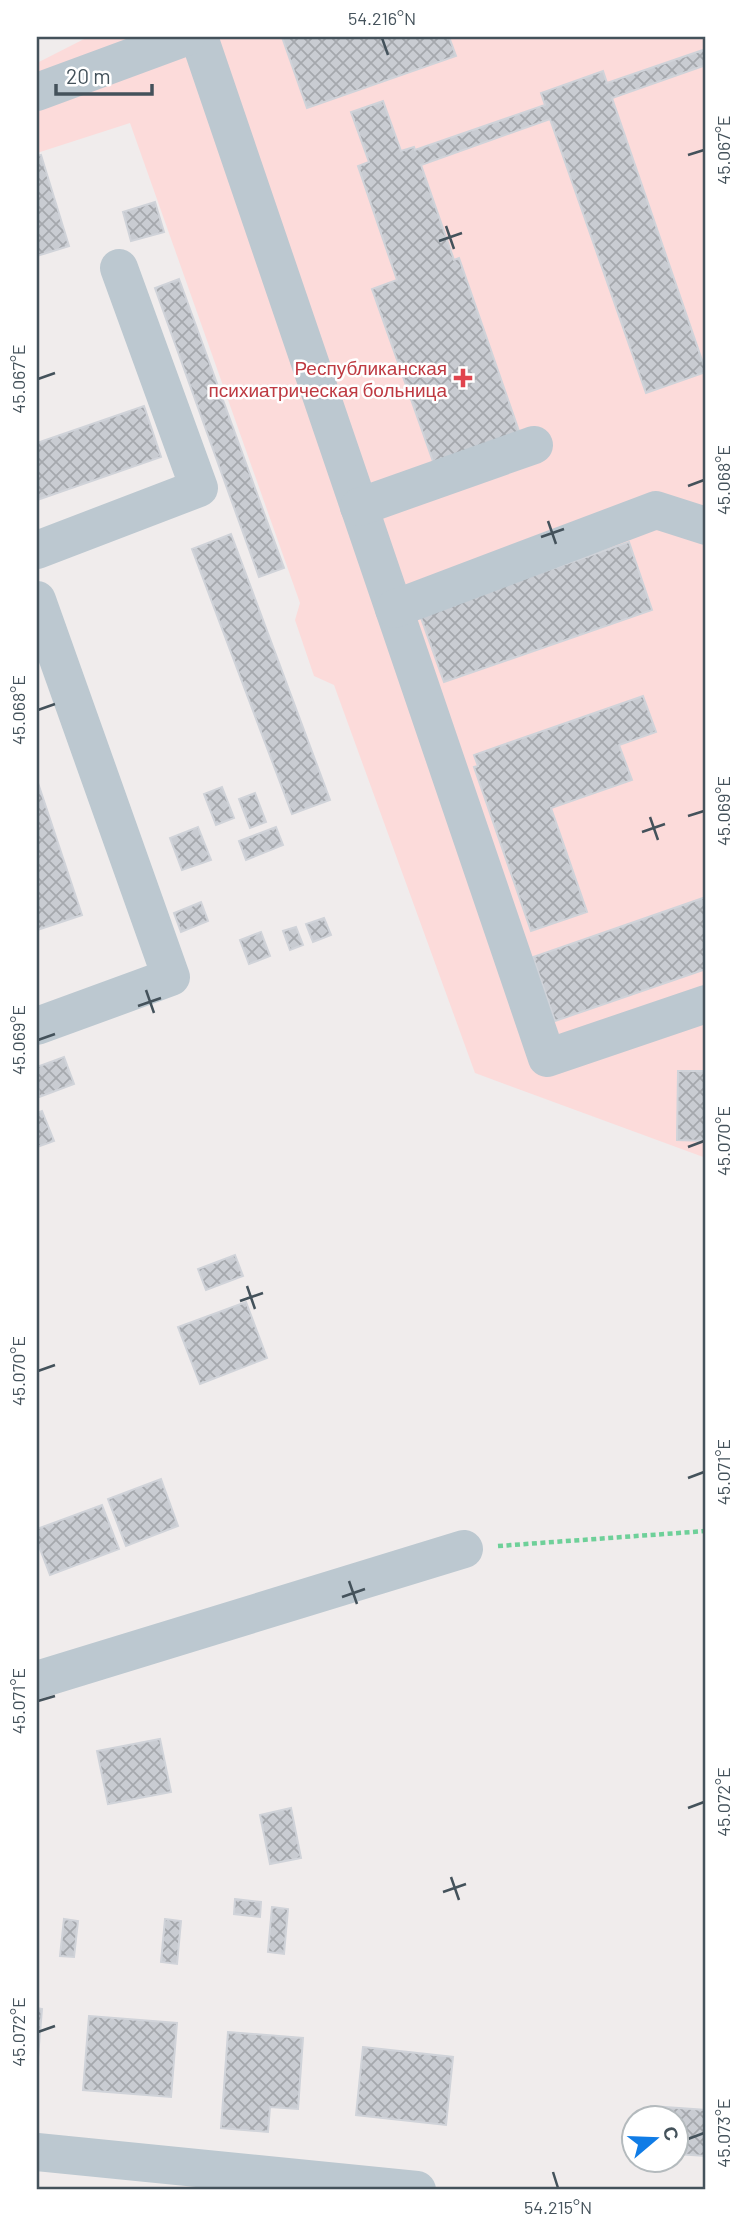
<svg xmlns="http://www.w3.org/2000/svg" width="743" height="2227" font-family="Barlow,sans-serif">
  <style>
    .medical { fill: #fcdbda }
    .building { fill: url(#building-cross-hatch); stroke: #d0d3d9; stroke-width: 2 }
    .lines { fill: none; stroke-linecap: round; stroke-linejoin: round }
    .path { stroke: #6ed099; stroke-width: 4.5; stroke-dasharray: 5 3.5; stroke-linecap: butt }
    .minor { stroke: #bcc8d0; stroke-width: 38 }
    .ticks { fill: none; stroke: #44525b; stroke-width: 2.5 }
    .health-dot { fill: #e0444e; stroke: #fff; stroke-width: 2.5 }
    .labels { text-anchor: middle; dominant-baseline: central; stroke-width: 5; stroke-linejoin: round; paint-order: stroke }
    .health-label { font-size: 19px; fill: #be3a42; stroke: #fff; text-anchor: end }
    .neatline { fill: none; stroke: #44525b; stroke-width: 2.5 }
    .ticks-label { font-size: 18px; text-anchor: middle; fill: #44525b }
  </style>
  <defs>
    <pattern id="building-cross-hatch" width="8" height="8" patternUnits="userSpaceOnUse" patternTransform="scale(1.75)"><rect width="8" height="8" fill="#c9ccd2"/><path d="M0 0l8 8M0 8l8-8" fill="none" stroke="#a5a8ad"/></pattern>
  </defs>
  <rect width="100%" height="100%" fill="#f0ecec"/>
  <path class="medical" d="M88 37H706V1158L475 1073 334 685 314 676 295 620 300 603 130 123 37 153V63Z"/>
  <g class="building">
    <path d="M282 37H449L456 56 307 108Z"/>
    <path d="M706 49V65L612 98 706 372 646 393 550 119 421 165 454 260 459 258 521 437 435 467 372 289 397 280 358 166 369 162 351 112 383 101 401 151 414 147 415 150 545 105 541 93 603 71 607 83Z"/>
    <path d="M41 155 69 246 37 256V156Z"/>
    <path d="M155 202 164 232 131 241 123 212Z"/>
    <path d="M179 279 284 568 259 577 155 288Z"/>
    <path d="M144 406 161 457 37 500V443Z"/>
    <path d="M231 534 330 800 292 814 192 549Z"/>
    <path d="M629 542 652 610 444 682 420 615Z"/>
    <path d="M643 696 656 732 619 745 632 780 551 808 587 912 531 931 474 767 478 766 474 755Z"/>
    <path d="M37 780 82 915 37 930Z"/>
    <path d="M222 787 234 818 216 825 204 794Z"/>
    <path d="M255 793 266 822 250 828 239 799Z"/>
    <path d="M198 827 211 860 182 870 170 838Z"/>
    <path d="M276 827 283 845 246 860 239 841Z"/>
    <path d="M706 897V969L555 1021 533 957Z"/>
    <path d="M201 902 208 921 181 932 174 913Z"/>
    <path d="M324 918 331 935 313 942 306 924Z"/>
    <path d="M296 927 303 945 290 950 283 931Z"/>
    <path d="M261 932 270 956 249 964 240 940Z"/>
    <path d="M64 1057 74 1084 39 1097 37 1067Z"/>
    <path d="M678 1071H706V1141L677 1140Z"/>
    <path d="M42 1111 54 1141 37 1147V1113Z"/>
    <path d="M235 1255 243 1276 206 1290 198 1269Z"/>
    <path d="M246 1302 267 1358 200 1384 178 1327Z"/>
    <path d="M161 1479 178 1526 126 1546 108 1499Z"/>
    <path d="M102 1505 119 1549 50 1575 37 1541V1529Z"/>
    <path d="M160 1739 171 1792 108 1804 97 1751Z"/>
    <path d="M291 1808 301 1858 270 1864 260 1815Z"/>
    <path d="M235 1899 261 1902 260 1917 234 1914Z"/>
    <path d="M272 1907 288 1909 284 1954 268 1952Z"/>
    <path d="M64 1919 78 1921 74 1957 60 1956Z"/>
    <path d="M165 1919 181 1921 177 1964 161 1962Z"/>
    <path d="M37 2008 42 2009 37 2069Z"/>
    <path d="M89 2016 177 2023 171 2097 83 2090Z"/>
    <path d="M228 2032 303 2038 298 2109 270 2107 268 2132 221 2128Z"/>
    <path d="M363 2047 453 2057 446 2125 356 2115Z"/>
    <path d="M651 2106 706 2110V2156L676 2154V2118H650Z"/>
  </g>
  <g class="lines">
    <path class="path" d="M498 1546 706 1531"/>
    <g class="minor">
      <path d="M199 37 547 1058 706 1004"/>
      <path d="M37 92 186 37"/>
      <path d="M359 507 534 445"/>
      <path d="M37 550 199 488 119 268"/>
      <path d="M37 600 171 977 37 1026"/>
      <path d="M394 609 656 510 706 526"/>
      <path d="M37 1680 464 1549"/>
      <path d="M37 2152 417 2190"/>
    </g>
  </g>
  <path class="ticks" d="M382 38 388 55M688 155 704 150M446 226 454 249M439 241 462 233M38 379 55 373M688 486 704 480M548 521 556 544M541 537 564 529M38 710 55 704M688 816 704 811M650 817 658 840M642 832 665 824M146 990 154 1013M138 1006 161 998M38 1040 55 1034M688 1147 704 1141M247 1286 255 1309M240 1301 263 1293M38 1371 55 1365M688 1478 704 1472M349 1581 357 1604M342 1597 365 1589M38 1701 55 1696M688 1808 704 1802M451 1877 459 1900M443 1892 466 1884M38 2032 55 2026M688 2139 704 2133M553 2172 558 2188"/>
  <path class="health-dot" d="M459.5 367.5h7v7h7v7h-7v7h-7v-7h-7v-7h7z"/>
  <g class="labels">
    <g class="health-label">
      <text x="447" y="367">Республиканская<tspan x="447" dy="22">психиатрическая больница</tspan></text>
    </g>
  </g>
  <rect width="743" height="2227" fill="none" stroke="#ffffff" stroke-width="77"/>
  <g transform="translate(655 2139) rotate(71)"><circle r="33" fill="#ffffff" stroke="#b4babd" stroke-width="2"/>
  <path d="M0-5L12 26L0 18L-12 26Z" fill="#107ce6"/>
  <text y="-10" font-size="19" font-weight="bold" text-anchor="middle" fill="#44525b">С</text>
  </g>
  <path d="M56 84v10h96v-10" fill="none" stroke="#44525b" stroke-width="3.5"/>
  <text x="66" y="84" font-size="21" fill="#44525b" stroke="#ffffff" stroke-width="5" paint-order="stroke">20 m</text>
  <rect x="38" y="38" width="666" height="2150" class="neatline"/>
  <g class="ticks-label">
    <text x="382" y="25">54.216°N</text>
    <text transform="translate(724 150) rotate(-90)" y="6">45.067°E</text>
    <text transform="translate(19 379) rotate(-90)" y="6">45.067°E</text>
    <text transform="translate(724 480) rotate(-90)" y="6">45.068°E</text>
    <text transform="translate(19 710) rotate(-90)" y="6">45.068°E</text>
    <text transform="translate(724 811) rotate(-90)" y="6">45.069°E</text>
    <text transform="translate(19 1040) rotate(-90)" y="6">45.069°E</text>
    <text transform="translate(724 1141) rotate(-90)" y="6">45.070°E</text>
    <text transform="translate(19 1371) rotate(-90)" y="6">45.070°E</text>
    <text transform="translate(724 1472) rotate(-90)" y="6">45.071°E</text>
    <text transform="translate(19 1701) rotate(-90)" y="6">45.071°E</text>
    <text transform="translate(724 1802) rotate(-90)" y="6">45.072°E</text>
    <text transform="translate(19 2032) rotate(-90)" y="6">45.072°E</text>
    <text transform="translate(724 2133) rotate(-90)" y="6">45.073°E</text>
    <text x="558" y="2214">54.215°N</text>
  </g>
</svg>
